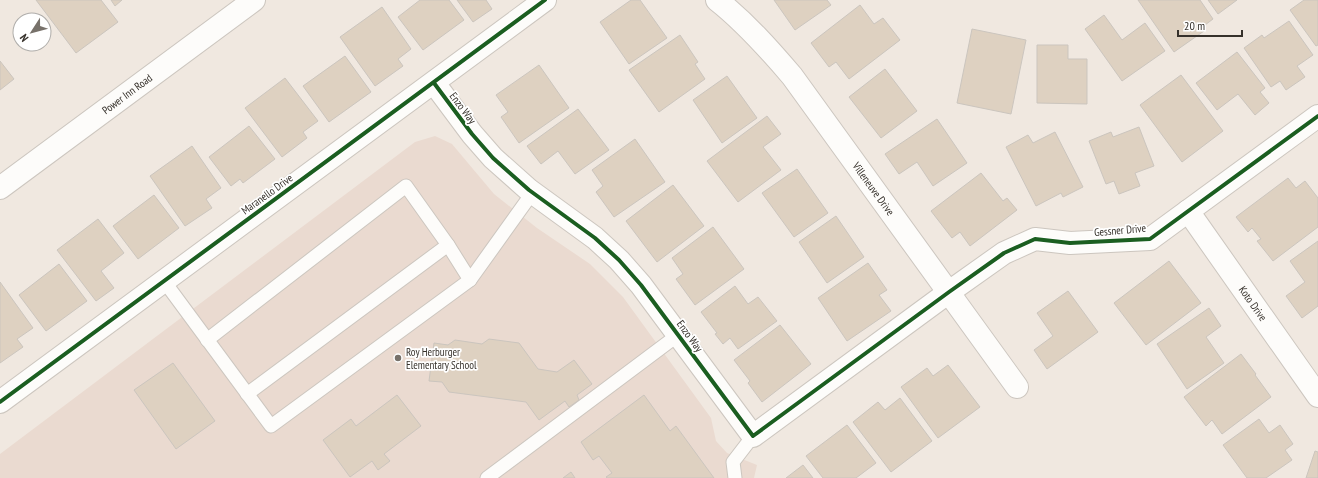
<svg xmlns="http://www.w3.org/2000/svg" width="1318" height="478" font-family="'PT Sans Narrow',sans-serif">
  <style>
    .education { fill: #eadad0 }
    .building { fill: #ded1c1; stroke: #cbc5be }
    .lines { fill: none; stroke-linecap: round; stroke-linejoin: round }
    .lane-casing { stroke: #ccc6bf; stroke-width: 15 }
    .street-casing { stroke: #ccc6bf; stroke-width: 24 }
    .secondary-casing { stroke: #ccc6bf; stroke-width: 24 }
    .lane { stroke: #fdfcfa; stroke-width: 13 }
    .street { stroke: #fdfcfa; stroke-width: 22 }
    .secondary { stroke: #fdfcfa; stroke-width: 22 }
    .cycleway-casing { stroke: #fff; stroke-width: 6 }
    .cycleway { stroke: #1b5e20; stroke-width: 4 }
    .poi-dot { fill: #77716a; stroke: #fff; stroke-width: 1.5 }
    .labels { text-anchor: middle; dominant-baseline: central; stroke-width: 3.5; stroke-linejoin: round; paint-order: stroke }
    .street-label { font-size: 11px; fill: #36312b; stroke: #fff }
    .poi-label { font-size: 11px; fill: #36312b; stroke: #fff; text-anchor: start }
  </style>
  <rect width="100%" height="100%" fill="#f0e8e0"/>
  <path class="education" d="M435 136 452 144 494 194 537 228 590 264 623 297 711 418 716 441 727 453 757 465 754 478H0V454L415 142Z"/>
  <g class="building">
    <path d="M36 0H101L118 22 76 53Z"/>
    <path d="M111 0H122L115 6Z"/>
    <path d="M420 0H449L464 20 423 50 398 17Z"/>
    <path d="M457 0H486L492 9 473 22Z"/>
    <path d="M631 0H640L667 38 629 64 600 22Z"/>
    <path d="M774 0H827L831 5 795 30Z"/>
    <path d="M1138 0H1200L1213 19 1201 28 1204 31 1174 52Z"/>
    <path d="M1208 0H1237L1218 14Z"/>
    <path d="M1304 0H1318V45L1316 46 1290 10Z"/>
    <path d="M860 5 874 24 883 18 900 40 849 79 836 62 829 67 811 43Z"/>
    <path d="M382 7 411 49 398 59 403 66 375 86 340 37Z"/>
    <path d="M1104 15 1122 40 1145 23 1165 51 1122 81 1085 29Z"/>
    <path d="M1289 21 1313 55 1297 66 1305 77 1286 90 1280 81 1271 87 1244 48 1262 35 1264 38Z"/>
    <path d="M972 29 1026 40 1011 114 957 103Z"/>
    <path d="M680 35 698 62 695 64 705 79 659 112 629 70Z"/>
    <path d="M1037 45H1068V59H1087V104L1037 103Z"/>
    <path d="M1237 52 1265 88 1260 92 1269 103 1255 115 1238 94 1217 110 1196 83Z"/>
    <path d="M345 56 371 92 329 122 303 86Z"/>
    <path d="M0 61 14 79 0 90Z"/>
    <path d="M539 65 569 108 519 143 501 117 508 112 496 95Z"/>
    <path d="M885 69 917 111 881 138 849 97Z"/>
    <path d="M1181 75 1223 131 1182 162 1140 105Z"/>
    <path d="M727 76 757 118 722 143 693 100Z"/>
    <path d="M285 78 318 121 303 132 307 138 282 157 245 108Z"/>
    <path d="M578 109 609 150 575 174 558 151 541 164 527 146Z"/>
    <path d="M767 116 781 134 763 147 781 170 738 202 707 161Z"/>
    <path d="M937 119 967 163 933 186 917 162 899 174 885 154Z"/>
    <path d="M249 126 275 159 243 183 240 179 231 186 209 157Z"/>
    <path d="M1139 127 1154 166 1135 173 1140 186 1119 194 1114 181 1106 184 1089 141 1111 132 1113 137Z"/>
    <path d="M1055 132 1083 187 1063 197 1061 193 1036 206 1006 147 1028 135 1033 143Z"/>
    <path d="M635 139 665 182 614 217 596 192 603 186 592 170Z"/>
    <path d="M192 146 221 188 206 199 212 208 185 226 150 176Z"/>
    <path d="M797 169 828 213 794 237 762 193Z"/>
    <path d="M981 173 1003 201 1007 198 1017 210 970 246 960 232 952 238 931 211Z"/>
    <path d="M1288 178 1296 188 1305 181 1318 198V227L1273 261 1257 241 1261 239 1252 228 1248 232 1236 217Z"/>
    <path d="M673 185 704 226 657 262 626 221Z"/>
    <path d="M154 195 179 228 138 259 113 226Z"/>
    <path d="M836 216 864 257 827 283 799 242Z"/>
    <path d="M98 219 124 253 101 271 114 288 96 301 57 250Z"/>
    <path d="M713 227 744 269 695 305 676 279 683 274 672 258Z"/>
    <path d="M1318 241V306L1302 318 1286 296 1305 282 1290 261Z"/>
    <path d="M1169 261 1201 303 1146 345 1114 303Z"/>
    <path d="M868 263 887 290 879 295 891 311 847 341 818 298Z"/>
    <path d="M59 264 87 301 46 331 19 295Z"/>
    <path d="M0 282 33 328 17 339 23 347 0 363Z"/>
    <path d="M735 286 748 304 758 297 777 321 738 349 730 338 723 344 715 334 717 333 701 312Z"/>
    <path d="M1068 291 1098 332 1047 369 1034 350 1053 336 1037 313Z"/>
    <path d="M1209 308 1221 326 1206 337 1224 363 1187 389 1157 344Z"/>
    <path d="M780 325 811 364 762 402 748 383 750 381 734 360Z"/>
    <path d="M489 339 519 343 538 369 557 372 574 360 592 384 577 395 579 400 569 407 565 401 539 420 526 402 449 392 442 382 429 381 434 343 448 345 455 340 482 344Z"/>
    <path d="M1241 354 1256 374 1255 375 1271 397 1222 434 1212 420 1206 426 1184 397Z"/>
    <path d="M173 363 215 421 176 449 134 390Z"/>
    <path d="M948 365 980 407 938 438 901 387 927 368 933 376Z"/>
    <path d="M397 395 421 426 384 454 390 461 378 470 372 461 350 477 323 440 351 419 356 426Z"/>
    <path d="M644 395 670 431 676 426 714 478H607L606 477 612 473 599 456 593 460 581 442Z"/>
    <path d="M900 398 932 441 891 472 853 422 878 402 885 410Z"/>
    <path d="M1259 419 1269 433 1280 425 1293 444 1285 450 1292 460 1266 478H1247L1223 445Z"/>
    <path d="M847 425 876 463 856 478H823L806 456Z"/>
    <path d="M1315 451 1318 452V478H1306Z"/>
    <path d="M803 465 813 478H786Z"/>
    <path d="M571 472 575 478H563Z"/>
  </g>
  <g class="lines">
    <g class="lane-casing">
      <g id="lane">
        <path d="M164 281 271 426 470 280 533 192"/>
        <path d="M207 340 406 186 448 245"/>
        <path d="M247 394 448 245 470 280"/>
        <path d="M487 478 678 335"/>
        <path d="M735 478 733 462 753 436"/>
      </g>
    </g>
    <g class="street-casing">
      <g id="street">
        <path id="s1" d="M717 0C745 22 769 49 792 76L1017 387"/>
        <path d="M434 83 472 134 493 158 529 190 595 238 619 260 641 285 753 436 949 292 1004 253 1035 239 1070 243 1150 239 1318 116"/>
        <path id="s2" d="M1188 211 1318 396"/>
        <path d="M0 402 545 0"/>
      </g>
    </g>
    <g class="secondary-casing">
      <g id="secondary">
        <path id="s3" d="M0 188 254 0"/>
      </g>
    </g>
    <use href="#lane" class="lane"/>
    <use href="#street" class="street"/>
    <use href="#secondary" class="secondary"/>
    <g class="cycleway-casing">
      <g id="cycleway">
        <path d="M434 83 472 134 493 158 529 190 595 238 619 260 641 285 753 436 949 292 1004 253 1035 239 1070 243 1150 239 1318 116"/>
        <path d="M0 402 545 0"/>
      </g>
    </g>
    <use href="#cycleway" class="cycleway"/>
  </g>
  <circle class="poi-dot" cx="398" cy="358" r="4"/>
  <g class="labels">
    <g class="street-label">
      <text stroke="none"><textPath href="#s3" startOffset="158">Power Inn Road</textPath></text>
      <text transform="translate(463 108) rotate(53)">Enzo Way</text>
      <text stroke="none"><textPath href="#s1" startOffset="246">Villeneuve Drive</textPath></text>
      <text transform="translate(267 194) rotate(-36)">Maranello Drive</text>
      <text transform="translate(1120 230) rotate(-5)">Gessner Drive</text>
      <text stroke="none"><textPath href="#s2" startOffset="113">Koto Drive</textPath></text>
      <text transform="translate(690 336) rotate(54)">Enzo Way</text>
    </g>
    <g class="poi-label">
      <text x="406" y="352">Roy Herburger<tspan x="406" dy="13">Elementary School</tspan></text>
    </g>
  </g>
  <g transform="translate(32 32) rotate(234)"><circle r="19" fill="#ffffff" stroke="#afadaa"/>
  <path d="M0-3L7 15L0 10L-7 15Z" fill="#77716a"/>
  <text y="-6" font-size="11" font-weight="bold" text-anchor="middle" fill="#36312b">N</text>
  </g>
  <path d="M1178 30v6h64v-6" fill="none" stroke="#36312b" stroke-width="2"/>
  <text x="1184" y="30" font-size="12" fill="#36312b" stroke="#ffffff" stroke-width="3" paint-order="stroke">20 m</text>
</svg>
